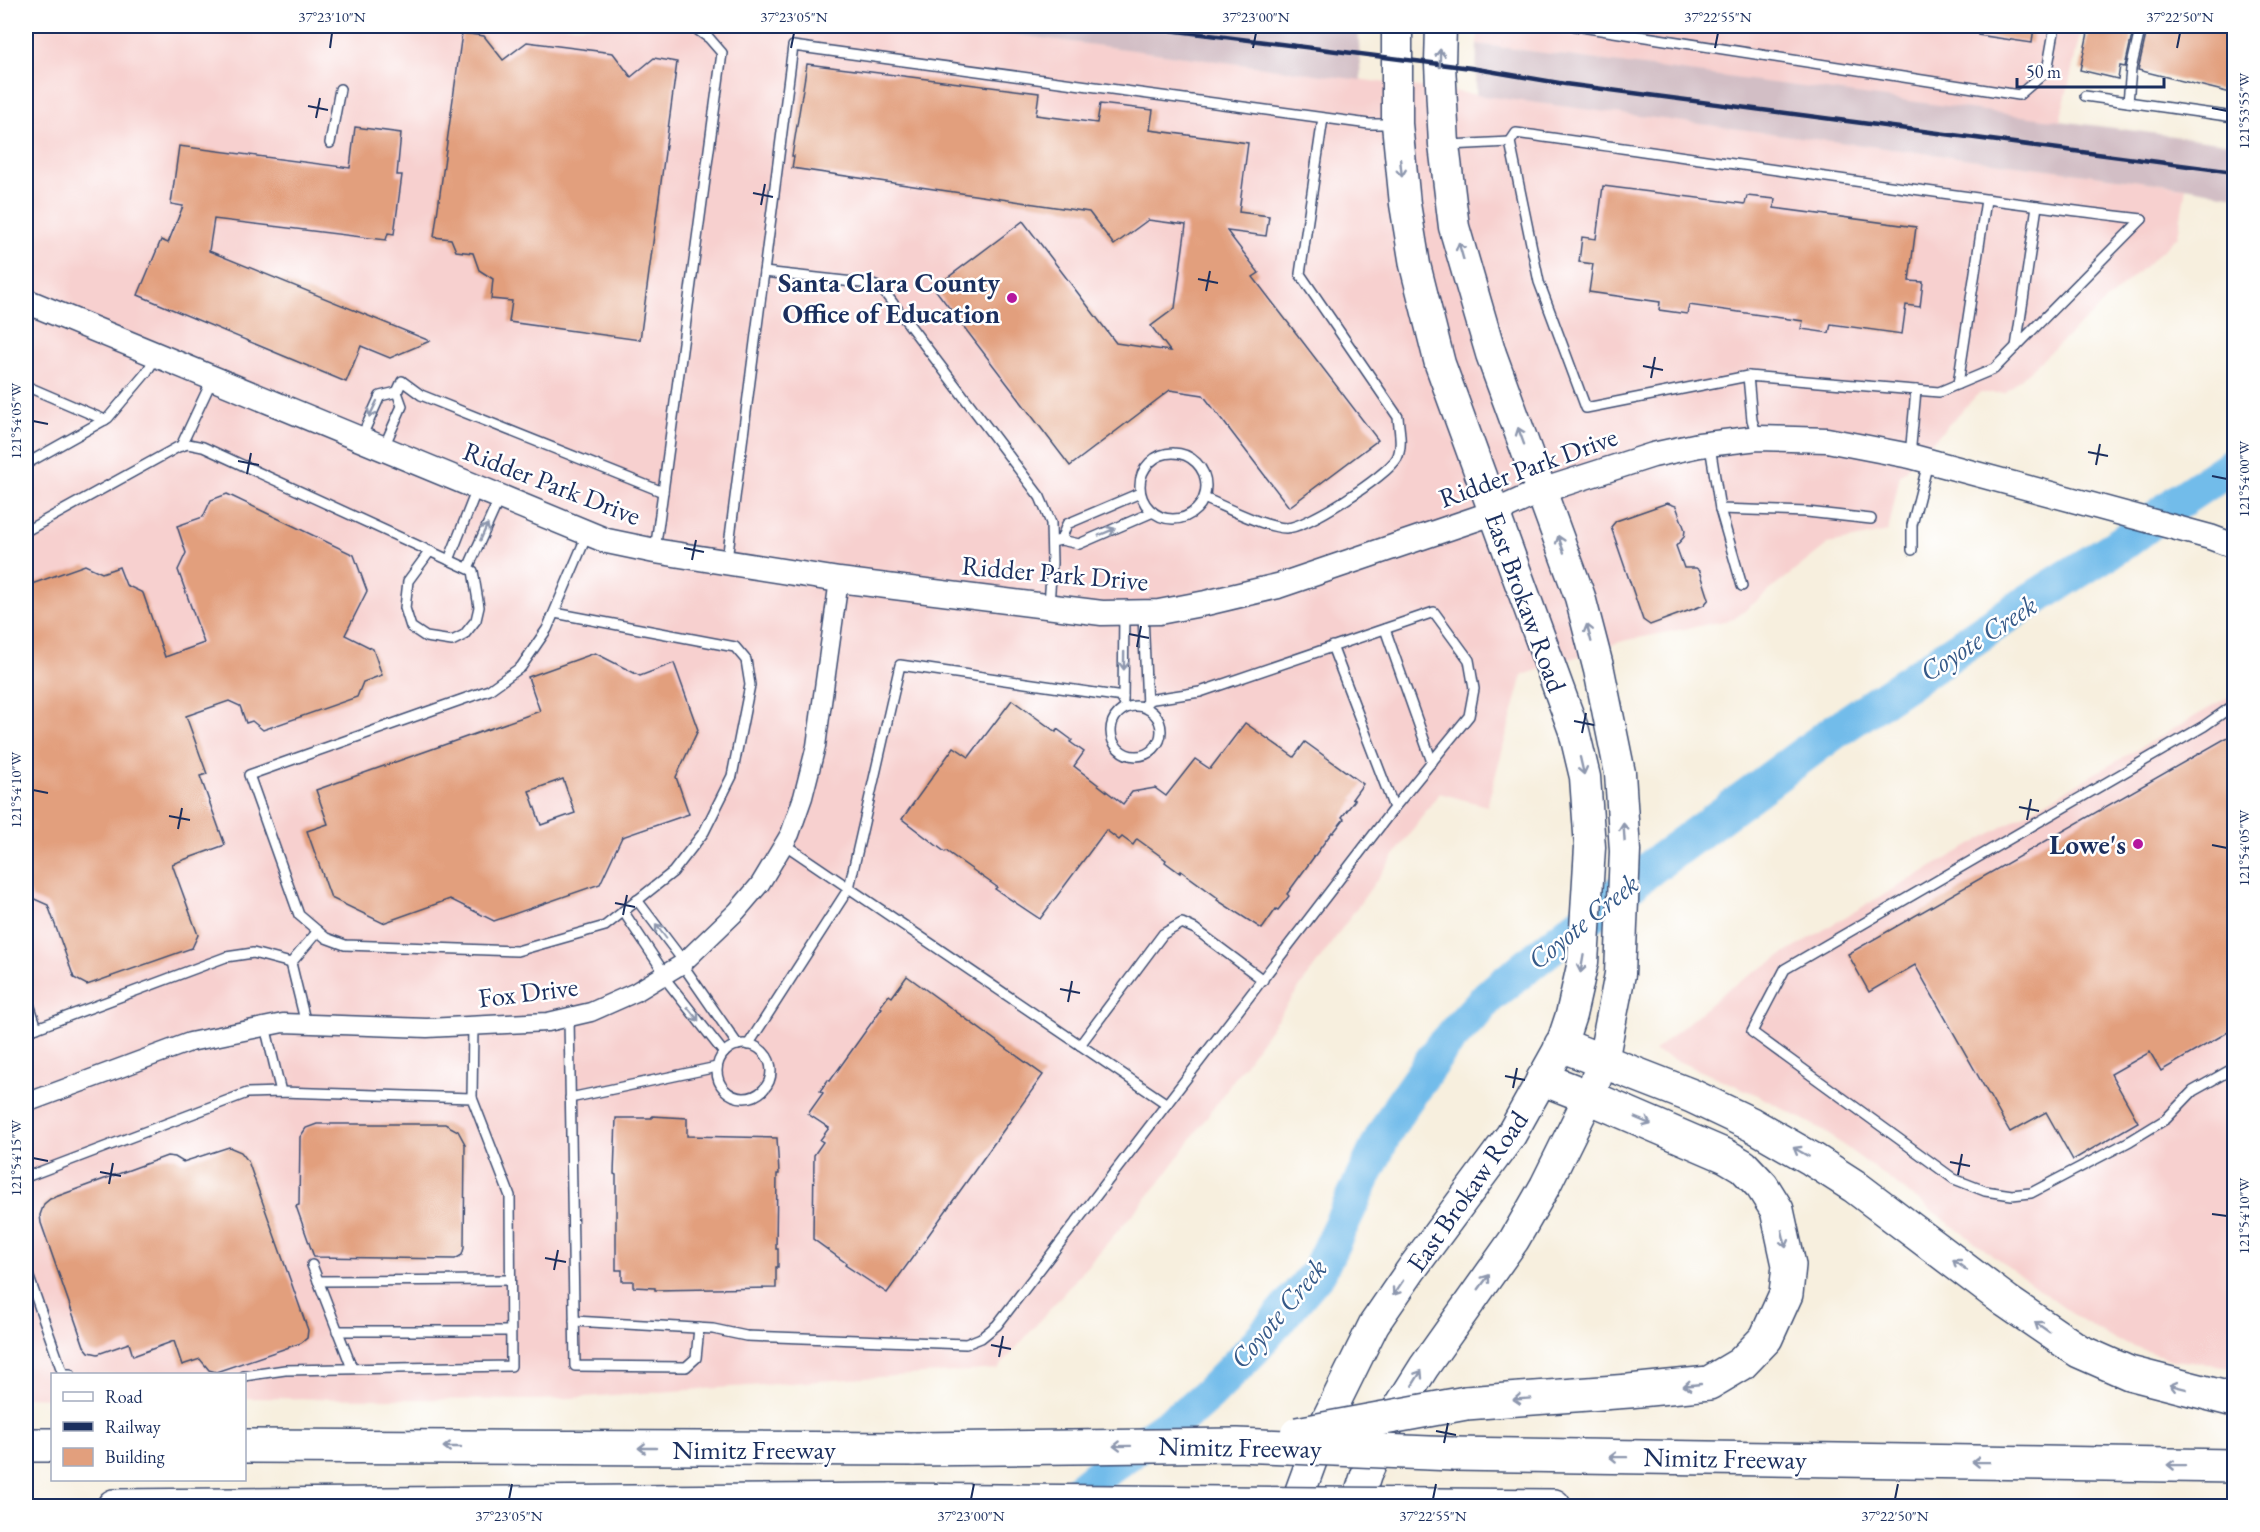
<svg xmlns="http://www.w3.org/2000/svg" width="2260" height="1532" font-family="'EB Garamond',serif">
  <style>
    .built { fill: #f7d0cf }
    .industrial { fill: #d2bec5 }
    .lines { fill: none; stroke-linecap: round; stroke-linejoin: round }
    .river { stroke: #72bcea; stroke-width: 36 }
    .building { fill: #e29f7d; fill-rule: evenodd }
    .service-casing { stroke: #3c4c71; stroke-width: 12 }
    .minor-casing { stroke: #3c4c71; stroke-width: 21 }
    .tertiary-casing { stroke: #3c4c71; stroke-width: 27 }
    .primary-casing { stroke: #3c4c71; stroke-width: 33 }
    .motorway-casing { stroke: #3c4c71; stroke-width: 36 }
    .service { stroke: #fff; stroke-width: 9 }
    .minor { stroke: #fff; stroke-width: 18 }
    .tertiary { stroke: #fff; stroke-width: 24 }
    .primary { stroke: #fff; stroke-width: 30 }
    .motorway { stroke: #fff; stroke-width: 33 }
    .rail { stroke: #1b2f5e; stroke-width: 4.5 }
    .motorway-bridge-casing { stroke: #3c4c71; stroke-width: 36; stroke-linecap: butt }
    .motorway-bridge { stroke: #fff; stroke-width: 33 }
    .oneway { stroke: #8d97ae }
    .ticks { fill: none; stroke: #1b2f5e; stroke-width: 2 }
    .poi-dot { fill: #b5179e; stroke: #fff; stroke-width: 2 }
    .labels { text-anchor: middle; dominant-baseline: central; stroke-width: 5; stroke-linejoin: round; paint-order: stroke }
    .poi-label { font-size: 27px; font-weight: bold; fill: #1b2f5e; stroke: #fff; text-anchor: end }
    .street-label { font-size: 27px; fill: #1b2f5e; stroke: #fff }
    .water-label { font-size: 28px; font-style: italic; fill: #355988; stroke: #fff }
    .neatline { fill: none; stroke: #1b2f5e; stroke-width: 2 }
    .ticks-label { font-size: 15px; text-anchor: middle; fill: #1b2f5e }
  </style>
  <rect width="100%" height="100%" fill="#fff"/>
  <filter id="ink" filterUnits="userSpaceOnUse"><feTurbulence type="fractalNoise" baseFrequency=".0167" numOctaves="2"/><feDisplacementMap in="SourceGraphic" scale="12" xChannelSelector="R" yChannelSelector="G"/><feConvolveMatrix kernelMatrix="1 2 1 2 8 2 1 2 1" color-interpolation-filters="sRGB"/></filter>
  <filter id="wash" filterUnits="userSpaceOnUse"><feTurbulence type="fractalNoise" baseFrequency=".008" numOctaves="4" result="noise"/><feDisplacementMap in="SourceGraphic" scale="24" xChannelSelector="R" yChannelSelector="G"/><feGaussianBlur stdDeviation="1.35" result="paint"/><feColorMatrix in="noise" values="0 0 0 0 0 0 0 0 0 0 0 0 0 0 0 0 0 1.4 0 .05"/><feComposite in="paint" operator="in"/></filter>
  <g filter="url(#wash)">
    <rect width="100%" height="100%" fill="#f7efde"/>
    <g class="built">
      <path d="M26 26H949L2186 187 2178 236 2005 393H1979L1900 475 1888 532 1828 544 1734 619 1623 641 1523 675 1487 806 1439 793 1161 1181 998 1369 540 1400 245 1398 244 1374H52V1398L26 1397Z"/>
      <path d="M1479 26H2082L2060 122 1477 44Z"/>
      <path d="M2234 694V1367L2173 1360 2113 1339 2071 1313 1821 1129 1755 1094 1654 1051 1728 989 1838 921Z"/>
    </g>
    <g class="industrial">
      <path d="M949 26H1358L1361 80Z"/>
      <path d="M1477 44 2234 144V196L2186 187 1476 95Z"/>
    </g>
    <g class="lines">
      <path class="river" d="M1061 1506 1111 1465 1192 1409 1209 1394 1253 1349 1319 1271 1382 1138 1400 1107 1441 1048 1489 996 1653 866 1834 732 2017 609 2130 538 2179 501 2234 464"/>
    </g>
    <g id="blocks">
      <g class="building">
        <path d="M1979 26H2034L2032 43 1978 35Z"/>
        <path d="M2092 26H2134L2125 67 2120 66 2118 79 2080 70 2089 28 2091 29Z"/>
        <path d="M2148 26H2235V94L2138 70Z"/>
        <path d="M462 33 484 36 503 60 527 42 613 53 631 77 654 58 677 62 640 340 509 322 512 301 491 299 493 279 479 270 473 253 456 251 451 239 434 237Z"/>
        <path d="M807 64 1039 93 1036 115 1097 123 1100 104 1153 110 1150 130 1248 143 1239 212 1269 216 1266 236 1227 231 1259 273 1253 277 1378 440 1289 507 1203 395 1170 390 1070 466 934 288 1023 221 1116 343 1170 351 1151 326 1175 308 1186 225 1148 220 1114 245 1089 212 792 168 794 156H792Z"/>
        <path d="M355 127 401 133 397 175H402L394 234 388 233 386 240 214 219 209 251 430 341 390 358 361 346 346 382 138 295 161 240 168 243 183 206 171 204 179 146 350 168Z"/>
        <path d="M1603 186 1745 204 1747 196 1775 199 1774 208 1916 227 1909 281 1923 282 1920 307 1906 305 1902 334 1831 324 1829 333 1801 329 1803 321 1689 305 1687 314 1659 310 1660 302 1589 292 1593 264 1579 262 1582 237 1596 239Z"/>
        <path d="M227 494 354 555 367 591 345 635 373 649 382 675 363 682 357 697 263 730 252 721 246 723 240 706 229 701 186 716 207 774 200 776 225 845 172 864 198 935 192 948 87 985 74 978 48 905 32 898 26 881V586L85 565 102 573 119 567 126 585 143 593 165 657 204 643 178 570 186 553 177 526 203 517 211 500Z"/>
        <path d="M1667 503 1676 506 1685 530 1684 537 1676 546 1684 568H1696L1700 571 1709 599 1704 605 1650 625 1643 620 1611 527 1616 521Z"/>
        <path d="M595 653 640 676 674 663 698 730 676 777 689 814 622 837 600 884 494 921 450 899 383 923 331 898 307 831 328 824 316 790 540 711 528 677ZM563 779 575 813 541 825 529 791Z"/>
        <path d="M1012 700 1056 732 1057 729 1072 740 1070 742 1084 752 1074 766 1123 804 1132 792 1155 788 1166 796 1195 759 1210 769 1245 723 1294 757 1305 742 1363 784 1352 799 1355 800 1342 817 1344 819 1333 833 1332 832 1287 894 1289 896 1278 910 1276 909 1262 929 1217 900 1218 898 1181 871 1180 873 1165 862 1166 860 1137 839 1133 845 1122 837 1119 840 1106 830 1040 919 995 889 997 887 946 851 945 852 902 819 954 747 969 757Z"/>
        <path d="M2235 733V1028L2161 1071 2150 1052 2111 1074 2138 1122 2073 1160 2046 1112 2010 1132 1915 965 1869 992 1848 954Z"/>
        <path d="M907 976 1043 1075 887 1293 845 1265 846 1263 813 1239 814 1155 823 1142 820 1140 829 1128 808 1114 823 1093 820 1091 828 1080 830 1081 882 1008 880 1007 889 995 892 997Z"/>
        <path d="M652 1116 687 1118V1136L777 1138 779 1174H777L776 1249H778V1267H776V1288L655 1290V1288L633 1287V1281H622V1270H616V1175L614 1174 616 1118H652Z"/>
        <path d="M317 1124H445L458 1131 465 1144 464 1248 462 1255 455 1259 314 1257 296 1206 299 1205 300 1137 306 1128Z"/>
        <path d="M229 1147 241 1152 248 1161 308 1330 307 1338 301 1343 216 1372 209 1370 200 1359 182 1365 174 1341 133 1356 129 1343 98 1354 89 1352 84 1346 41 1223 40 1215 44 1204 50 1199 167 1156 175 1157 183 1162Z"/>
      </g>
    </g>
  </g>
  <g filter="url(#ink)">
    <use href="#blocks" fill-opacity="0" stroke="#3c4c71" stroke-width="1.5"/>
    <g class="lines">
      <g class="service-casing">
        <g id="service">
          <path d="M1575 26 2019 95 2047 71 2055 26"/>
          <path d="M2085 96 2234 117"/>
          <path d="M2128 102 2131 69 2141 26"/>
          <path d="M330 143 340 89"/>
          <path d="M1449 145 1510 142"/>
          <path d="M764 272 871 284 882 289 1040 497 1051 523 1052 563 1049 604"/>
          <path d="M2016 347 2037 206"/>
          <path d="M1748 376 1586 408 1539 282 1510 142 1516 133C1725 162 1933 194 2142 219"/>
          <path d="M1958 384 1986 200"/>
          <path d="M26 386 105 420"/>
          <path d="M1757 436 1752 420 1748 376 1939 392 1994 369 2142 219"/>
          <path d="M361 438 380 396 397 392"/>
          <path d="M181 446 212 380"/>
          <path d="M1710 446 1720 509 1807 512 1871 519"/>
          <path d="M383 449 402 406 397 392 402 381 421 395 663 492"/>
          <circle cx="1173" cy="486" r="33"/>
          <path d="M1910 456 1916 390"/>
          <path d="M26 464 108 418 146 373 156 357"/>
          <path d="M1204 498C1225 507 1264 527 1286 528 1307 528 1387 476 1397 458 1403 446 1399 430 1398 417L1300 274 1323 118"/>
          <path d="M1720 509 1742 586"/>
          <path d="M26 531 178 447 188 444 203 447 473 571 479 607 476 620 464 635 452 641 426 637 411 627 405 608 408 581 430 551"/>
          <path d="M1061 540 1067 524 1140 493"/>
          <path d="M1052 542 1061 540 1079 544 1153 512"/>
          <path d="M1912 550V525L1928 463"/>
          <path d="M655 551 722 53 709 38 692 26"/>
          <path d="M449 560 477 489"/>
          <path d="M727 560 793 46 1369 124H1393"/>
          <path d="M468 568 500 497"/>
          <path d="M555 613 735 647 746 660 750 685 732 776 704 832 673 872 605 926 517 951 345 945 326 938 299 915 249 775 489 690 521 667 547 629 587 535"/>
          <path d="M1143 614 1147 706"/>
          <path d="M1385 629 1432 762"/>
          <path d="M1332 646 1394 808"/>
          <path d="M1123 701 1124 613"/>
          <path d="M2234 705 2204 726 1785 969 1752 1032 1954 1179 1985 1191 2012 1195 2031 1193 2130 1141 2166 1119 2193 1091 2234 1068"/>
          <circle cx="1136" cy="731" r="25"/>
          <path d="M784 844 1167 1104"/>
          <path d="M637 900 684 962"/>
          <path d="M623 911 665 974"/>
          <path d="M291 963 306 1024"/>
          <path d="M291 963 318 931"/>
          <path d="M682 964 738 1045"/>
          <path d="M663 976 724 1053"/>
          <path d="M26 995 37 1028"/>
          <path d="M569 1018 575 1366 686 1367 696 1358 699 1328"/>
          <path d="M265 1026 281 1092"/>
          <path d="M26 1032 226 957 253 953 291 963"/>
          <circle cx="744" cy="1071" r="27"/>
          <path d="M748 1045 849 888 900 665 1123 697"/>
          <path d="M1080 1045 1163 934 1182 923 1195 929 1263 980"/>
          <path d="M472 1098 473 1026"/>
          <path d="M570 1098 717 1067"/>
          <path d="M26 1177 247 1093 281 1092 472 1098 510 1196 511 1366 285 1370 244 1376"/>
          <path d="M312 1265 352 1368"/>
          <path d="M26 1269 63 1374H70"/>
          <path d="M318 1281 510 1280"/>
          <path d="M574 1321 713 1329 746 1336 966 1344 981 1338 997 1325 1394 808 1469 716 1474 689 1469 660 1434 612 1200 692 1147 700"/>
          <path d="M337 1331H510"/>
        </g>
      </g>
      <g class="minor-casing">
        <path id="minor" d="M26 1103 190 1042 283 1023 427 1028 548 1022 591 1012 636 992 682 964 737 911 760 884 790 834 803 797 816 746 839 580"/>
      </g>
      <g class="tertiary-casing">
        <path id="tertiary" d="M26 301 607 541 655 551 839 580 1102 613 1159 612 1206 603 1278 586 1493 513 1541 491 1653 455 1699 445 1758 438 1827 440 1910 456 2210 537 2234 546"/>
      </g>
      <g class="primary-casing">
        <g id="primary">
          <path d="M1295 1506 1326 1421 1374 1324 1411 1270 1511 1135 1561 1045 1571 1015 1583 962 1590 847 1585 777 1574 731 1440 364 1415 265 1405 204 1397 124V26"/>
          <path d="M1356 1506 1366 1475 1390 1421 1424 1367 1514 1240 1545 1186 1589 1097 1603 1061 1620 974 1625 851 1620 773 1599 670 1580 597 1491 354 1454 227 1444 145 1440 64 1441 26"/>
        </g>
      </g>
      <g class="motorway-casing">
        <g id="motorway">
          <path d="M1561 1045 1692 1096 1751 1124 1812 1159 1854 1186 2006 1301 2079 1351 2129 1373 2234 1400"/>
          <path d="M1466 1403 1629 1391 1709 1383 1741 1364 1766 1338 1786 1294 1789 1265 1777 1210 1762 1186 1743 1166 1726 1156 1589 1097 1543 1079"/>
          <path d="M26 1445H52"/>
          <path d="M244 1446 915 1449"/>
          <path d="M1453 1454 2234 1466"/>
          <path d="M1435 1505 1554 1506"/>
          <path d="M114 1506 892 1500"/>
        </g>
      </g>
      <use href="#service" class="service"/>
      <use href="#minor" class="minor"/>
      <use href="#tertiary" class="tertiary"/>
      <use href="#primary" class="primary"/>
      <use href="#motorway" class="motorway"/>
      <path class="rail" d="M1137 26 1471 68 1565 84 2234 172"/>
      <g class="motorway-bridge-casing">
        <g id="motorway-bridge">
          <path d="M1297 1434 1466 1403"/>
          <path d="M915 1449 1237 1445 1453 1454"/>
          <path d="M892 1500 1435 1505"/>
        </g>
      </g>
      <use href="#motorway-bridge" class="motorway-bridge"/>
    </g>
    <defs><path id="oneway-shaft" d="M-6 0H5M1.5-3L5.5 0L1.5 3" fill="none" stroke-width="1.6" stroke-linecap="round" stroke-linejoin="round" transform="scale(1.5)"/></defs>
    <g class="oneway">
      <use href="#oneway-shaft" transform="translate(1440 58) rotate(-89)"/>
      <use href="#oneway-shaft" transform="translate(1401 168) rotate(84)"/>
      <use href="#oneway-shaft" transform="translate(1461 251) rotate(-106)"/>
      <use href="#oneway-shaft" transform="translate(373 409) rotate(116)"/>
      <use href="#oneway-shaft" transform="translate(1521 436) rotate(-110)"/>
      <use href="#oneway-shaft" transform="translate(484 532) rotate(-66)"/>
      <use href="#oneway-shaft" transform="translate(1107 532) rotate(-23)"/>
      <use href="#oneway-shaft" transform="translate(1561 544) rotate(-109)"/>
      <use href="#oneway-shaft" transform="translate(1589 633) rotate(-105)"/>
      <use href="#oneway-shaft" transform="translate(1124 661) rotate(91)"/>
      <use href="#oneway-shaft" transform="translate(1582 766) rotate(77)"/>
      <use href="#oneway-shaft" transform="translate(1624 832) rotate(-94)"/>
      <use href="#oneway-shaft" transform="translate(661 931) rotate(-127)"/>
      <use href="#oneway-shaft" transform="translate(1582 964) rotate(100)"/>
      <use href="#oneway-shaft" transform="translate(693 1014) rotate(51)"/>
      <use href="#oneway-shaft" transform="translate(1643 1121) rotate(23)"/>
      <use href="#oneway-shaft" transform="translate(1801 1152) rotate(-150)"/>
      <use href="#oneway-shaft" transform="translate(1784 1239) rotate(77)"/>
      <use href="#oneway-shaft" transform="translate(1960 1265) rotate(-143)"/>
      <use href="#oneway-shaft" transform="translate(1484 1282) rotate(-54)"/>
      <use href="#oneway-shaft" transform="translate(1398 1288) rotate(124)"/>
      <use href="#oneway-shaft" transform="translate(2042 1327) rotate(-145)"/>
      <use href="#oneway-shaft" transform="translate(1417 1378) rotate(-58)"/>
      <use href="#oneway-shaft" transform="translate(1692 1385) rotate(174)"/>
      <use href="#oneway-shaft" transform="translate(2178 1387) rotate(-166)"/>
      <use href="#oneway-shaft" transform="translate(1522 1399) rotate(176)"/>
      <use href="#oneway-shaft" transform="translate(1122 1446) rotate(179)"/>
      <use href="#oneway-shaft" transform="translate(452 1447) rotate(-180)"/>
      <use href="#oneway-shaft" transform="translate(647 1448) rotate(-180)"/>
      <use href="#oneway-shaft" transform="translate(1618 1457) rotate(-179)"/>
      <use href="#oneway-shaft" transform="translate(1981 1462) rotate(-179)"/>
      <use href="#oneway-shaft" transform="translate(2176 1465) rotate(-179)"/>
    </g>
  </g>
  <path class="ticks" d="M330 48 332 33M791 48 794 33M1253 48 1256 33M1715 48 1718 33M2177 48 2180 33M308 106 328 110M2212 108 2227 111M316 118 320 98M753 193 773 197M761 205 765 184M1198 279 1218 283M1206 291 1210 271M1643 366 1663 370M1651 378 1655 357M33 421 48 424M2088 452 2108 456M238 461 259 465M2096 465 2100 444M247 474 251 453M2212 476 2227 479M684 548 704 552M692 560 696 540M1129 634 1149 638M1137 647 1141 626M1574 721 1594 725M1582 733 1586 713M33 790 48 793M2019 807 2039 811M169 816 190 820M2027 820 2031 799M178 829 182 808M2212 845 2227 848M615 903 635 907M623 915 627 895M1060 989 1080 993M1068 1002 1072 981M1505 1076 1525 1080M1513 1088 1517 1068M33 1158 48 1161M1950 1162 1970 1166M100 1172 121 1176M1958 1175 1962 1154M109 1184 113 1163M2212 1214 2227 1216M545 1258 566 1262M554 1270 558 1250M991 1345 1011 1349M999 1357 1003 1336M1436 1431 1456 1435M1444 1443 1448 1423M509 1499 512 1484M971 1499 974 1484M1433 1499 1436 1484M1895 1499 1898 1484"/>
  <g class="poi-dot">
    <circle cx="1012" cy="298" r="6"/>
    <circle cx="2138" cy="844" r="6"/>
  </g>
  <g class="labels">
    <g class="poi-label">
      <text x="1000" y="282">Santa Clara County<tspan x="1000" dy="31">Office of Education</tspan></text>
      <text x="2126" y="844">Lowe's</text>
    </g>
    <g class="street-label">
      <text transform="translate(1528 467) rotate(-20)">Ridder Park Drive</text>
      <text transform="translate(552 483) rotate(21)">Ridder Park Drive</text>
      <text transform="translate(1055 573) rotate(5)">Ridder Park Drive</text>
      <text transform="translate(1526 602) rotate(70)">East Brokaw Road</text>
      <text transform="translate(528 992) rotate(-7)">Fox Drive</text>
      <text transform="translate(1467 1191) rotate(-55)">East Brokaw Road</text>
      <text transform="translate(1240 1447) rotate(1)">Nimitz Freeway</text>
      <text x="754" y="1449">Nimitz Freeway</text>
      <text transform="translate(1725 1458) rotate(1)">Nimitz Freeway</text>
    </g>
    <g class="water-label">
      <text transform="translate(1978 638) rotate(-33)">Coyote Creek</text>
      <text transform="translate(1583 921) rotate(-39)">Coyote Creek</text>
      <text transform="translate(1278 1313) rotate(-50)">Coyote Creek</text>
    </g>
  </g>
  <rect width="2260" height="1532" fill="none" stroke="#fff" stroke-width="66"/>
  <rect x="51" y="1373" width="195" height="108" fill="#ffffff" stroke="#a4acbf" stroke-width="1.5"/>
  <rect x="63" y="1392" width="30" height="9" fill="#ffffff" stroke="#a4acbf" stroke-width="1.5"/>
  <text x="105" y="1403" font-size="18" fill="#1b2f5e">Road</text>
  <rect x="63" y="1422" width="30" height="9" fill="#1b2f5e" stroke="#a4acbf" stroke-width="1.5"/>
  <text x="105" y="1433" font-size="18" fill="#1b2f5e">Railway</text>
  <rect x="63" y="1448" width="30" height="18" fill="#e29f7d" stroke="#a4acbf" stroke-width="1.5"/>
  <text x="105" y="1463" font-size="18" fill="#1b2f5e">Building</text>
  <path d="M2017 78v9h147v-9" fill="none" stroke="#1b2f5e" stroke-width="3"/>
  <text x="2026" y="78" font-size="18" fill="#1b2f5e" stroke="#ffffff" stroke-width="4.5" paint-order="stroke">50 m</text>
  <rect x="33" y="33" width="2194" height="1466" class="neatline"/>
  <g class="ticks-label">
    <text x="332" y="22">37°23'10"N</text>
    <text x="794" y="22">37°23'05"N</text>
    <text x="1256" y="22">37°23'00"N</text>
    <text x="1718" y="22">37°22'55"N</text>
    <text x="2180" y="22">37°22'50"N</text>
    <text transform="translate(2244 111) rotate(-90)" y="5">121°53'55"W</text>
    <text transform="translate(16 421) rotate(-90)" y="5">121°54'05"W</text>
    <text transform="translate(2244 479) rotate(-90)" y="5">121°54'00"W</text>
    <text transform="translate(16 790) rotate(-90)" y="5">121°54'10"W</text>
    <text transform="translate(2244 848) rotate(-90)" y="5">121°54'05"W</text>
    <text transform="translate(16 1158) rotate(-90)" y="5">121°54'15"W</text>
    <text transform="translate(2244 1216) rotate(-90)" y="5">121°54'10"W</text>
    <text x="509" y="1521">37°23'05"N</text>
    <text x="971" y="1521">37°23'00"N</text>
    <text x="1433" y="1521">37°22'55"N</text>
    <text x="1895" y="1521">37°22'50"N</text>
  </g>
</svg>
